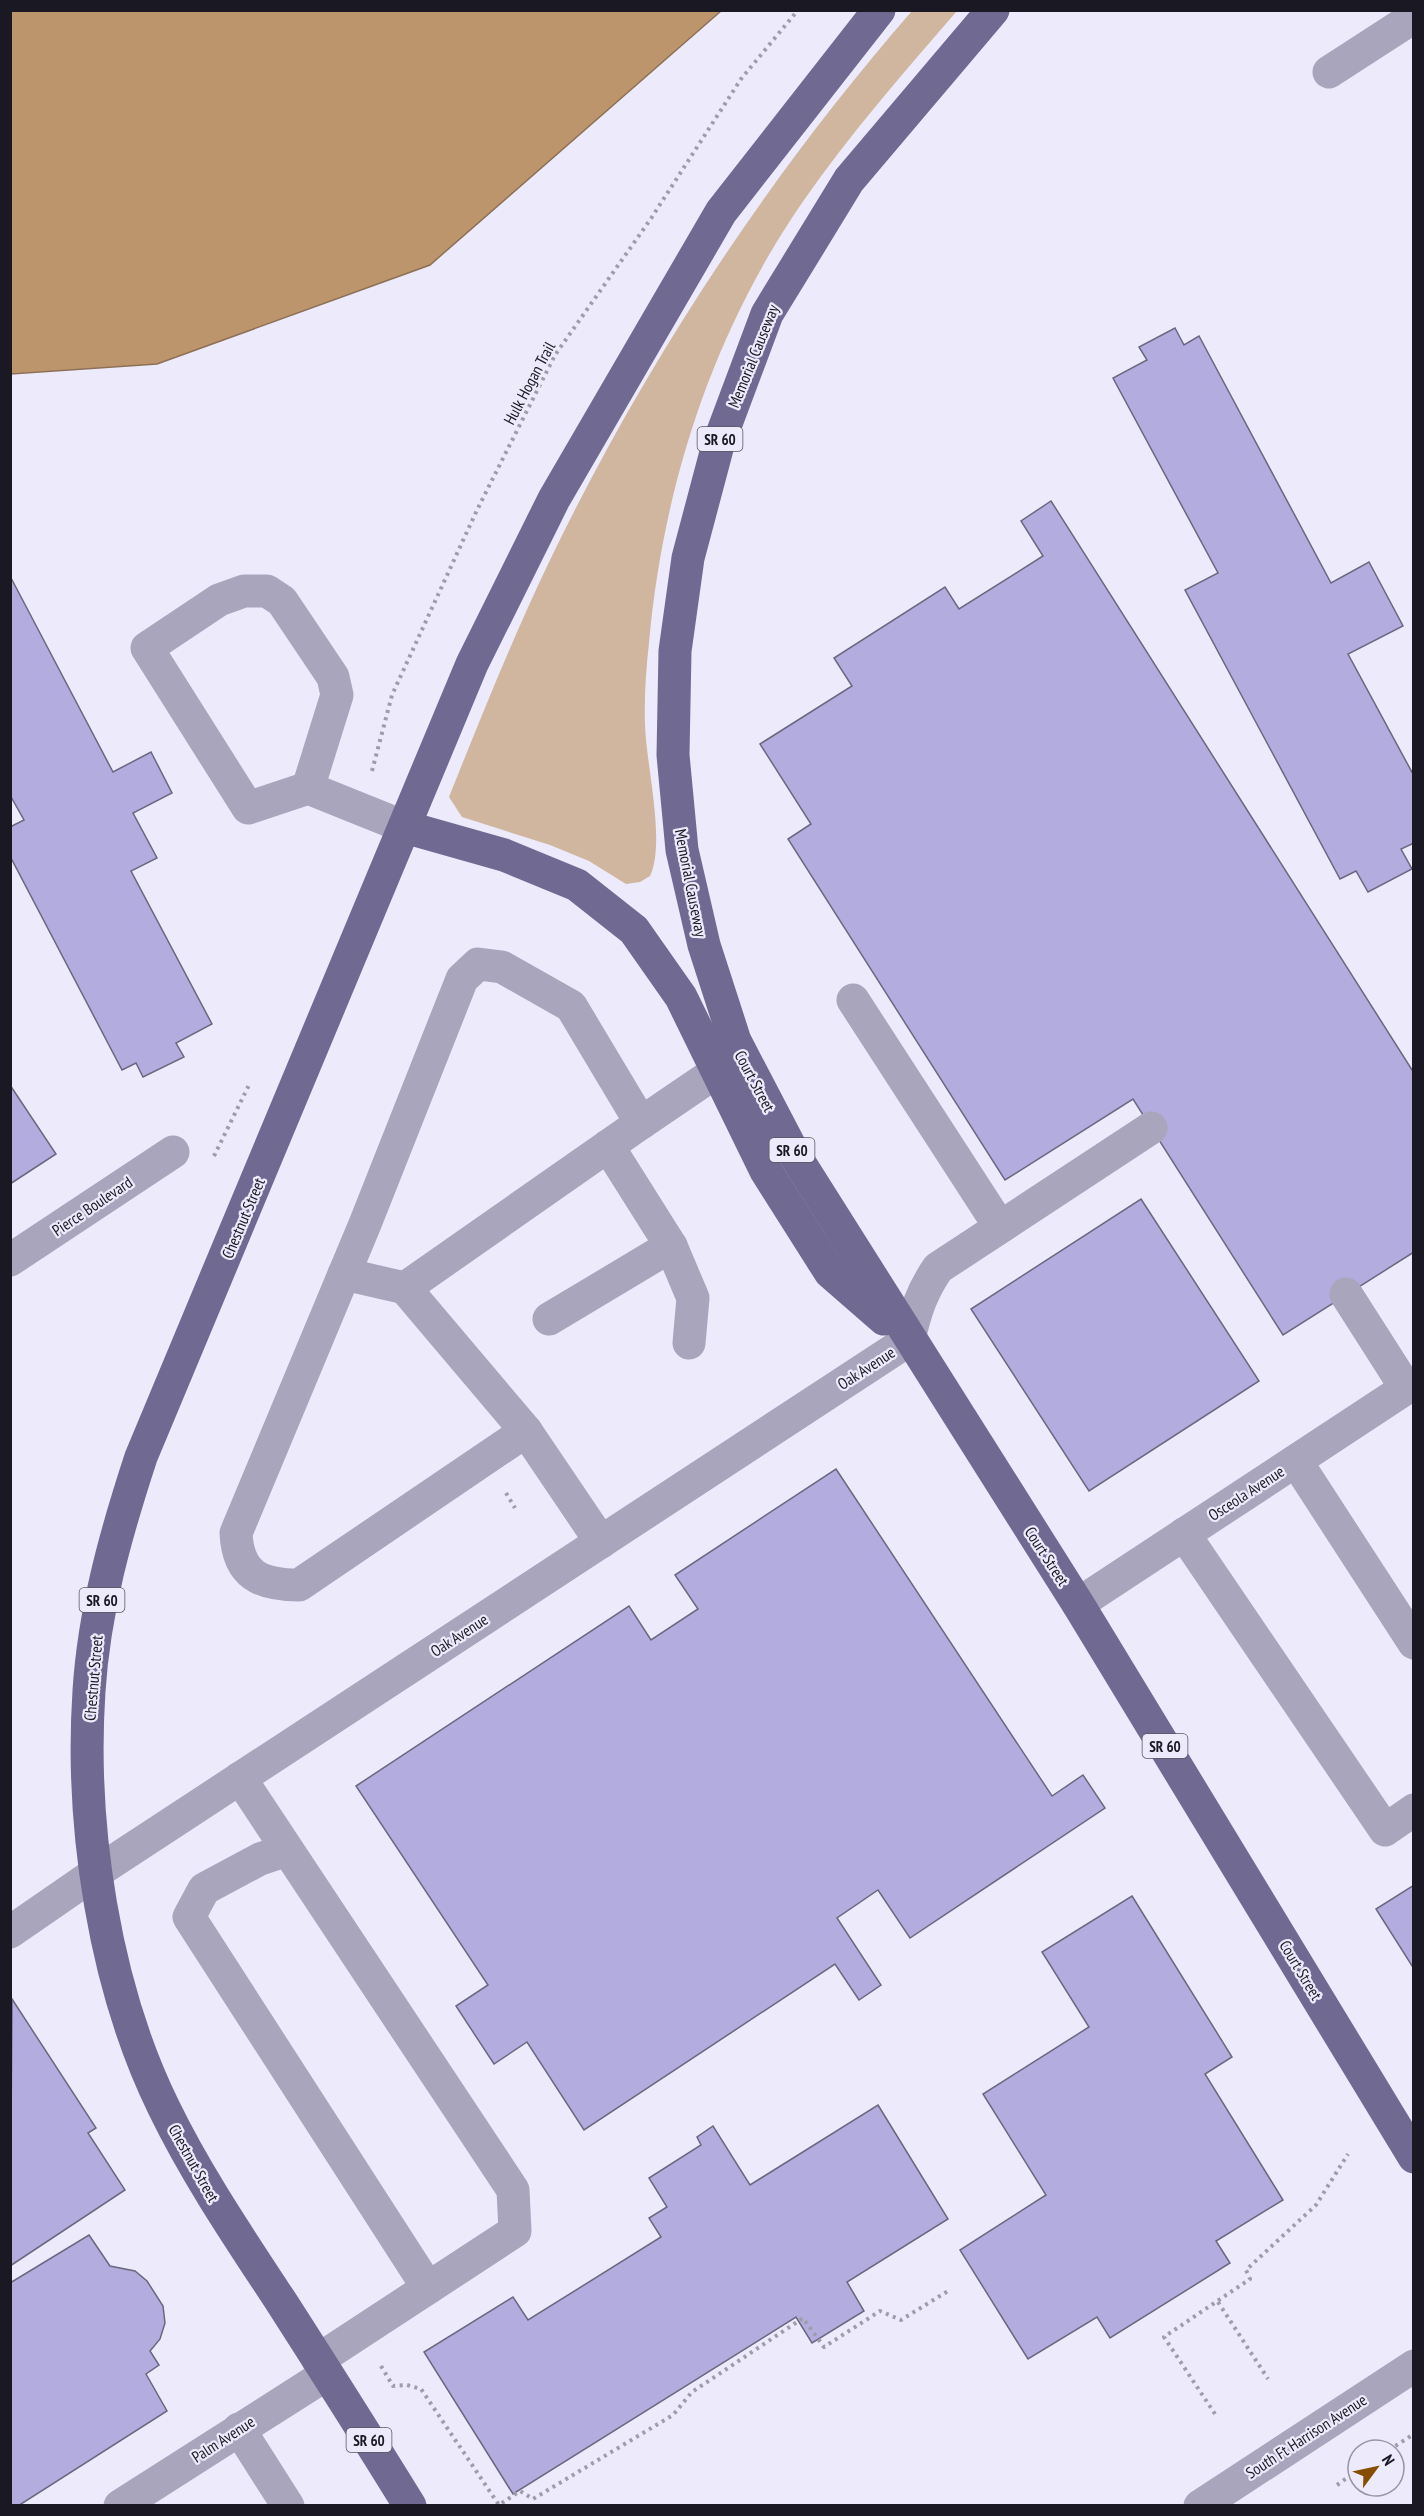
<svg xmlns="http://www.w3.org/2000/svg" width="1424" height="2516" font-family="'PT Sans Narrow',sans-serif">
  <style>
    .green { fill: #d0b69e }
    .water { fill: #bd956d; stroke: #8c7056; stroke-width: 1.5 }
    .building { fill: #b3acdf; stroke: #6a677f; stroke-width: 1.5 }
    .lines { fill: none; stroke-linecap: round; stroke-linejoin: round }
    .path { stroke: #9f9dab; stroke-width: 4; stroke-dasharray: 3 4.5; stroke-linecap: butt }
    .minor { stroke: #a8a5bc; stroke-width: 33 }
    .major { stroke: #706a92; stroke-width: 33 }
    .labels { text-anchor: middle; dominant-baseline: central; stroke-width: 4.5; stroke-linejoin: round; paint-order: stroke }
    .shield { fill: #eceafb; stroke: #595763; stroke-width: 1.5 }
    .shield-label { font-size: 15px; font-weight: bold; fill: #1a1822 }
    .street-label { font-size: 16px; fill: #1a1822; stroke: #eceafb }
  </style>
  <rect width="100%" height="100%" fill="#eceafb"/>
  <path class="green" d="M912 11H957C904 72 850 134 804 200 713 331 663 486 649 643 646 670 644 698 645 724 646 765 666 842 650 876L640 882 626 884 589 861 550 845 462 817 449 797C481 717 513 637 550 560 645 363 769 175 912 11Z"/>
  <path class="water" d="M11 10H721V11L430 265 157 364 11 374Z"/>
  <g class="building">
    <path d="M1175 328 1184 345 1199 336 1331 583 1369 562 1403 626 1348 654 1414 776V843L1401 849 1412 869 1368 892 1356 871 1340 879 1185 590 1218 573 1113 378 1147 360 1139 347Z"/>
    <path d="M1051 501 1414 1073V1252L1283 1335 1133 1099 1005 1180 788 839 811 824 760 744 852 686 834 658 945 587 959 609 1043 556 1021 521Z"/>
    <path d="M10 576 113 772 151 752 172 793 133 813 157 858 131 871 212 1024 176 1043 184 1057 143 1077 136 1063 122 1070 10 856V827L24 820 10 795Z"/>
    <path d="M10 1085 56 1154 10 1184Z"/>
    <path d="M1141 1199 1259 1381 1089 1491 971 1309Z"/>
    <path d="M836 1469 1052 1796 1083 1775 1105 1808 910 1938 878 1890 837 1918 881 1985 859 2000 835 1964 584 2130 527 2042 494 2064 456 2006 488 1985 356 1786 629 1606 651 1640 698 1609 675 1575Z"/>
    <path d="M1414 1885V1969L1376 1909Z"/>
    <path d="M1132 1896 1232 2057 1205 2074 1283 2200 1216 2241 1230 2263 1110 2338 1097 2317 1028 2359 960 2250 1046 2195 983 2094 1089 2027 1042 1952Z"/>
    <path d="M12 1999 96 2128 88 2133 125 2190 10 2266Z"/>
    <path d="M878 2105 948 2219 847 2282 864 2311 812 2343 796 2317 513 2494 424 2352 513 2297 528 2320 661 2237 649 2218 667 2207 649 2178 701 2145 697 2137 713 2126 750 2185Z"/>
    <path d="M89 2235 110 2266 135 2271 147 2281 163 2306 165 2323 160 2339 150 2351 159 2365 146 2374 167 2411 18 2506H10V2283Z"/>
  </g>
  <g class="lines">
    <g class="path">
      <path d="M372 771 392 695 477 510 555 355 650 220 741 79 798 10"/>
      <path d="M214 1156 249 1085"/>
      <path d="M506 1493 515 1508"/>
      <path d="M1218 2302 1268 2379"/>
      <path d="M381 2366 393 2386 407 2385 421 2389 499 2505 520 2491 533 2499 673 2415 692 2392 803 2318 824 2347 880 2311 901 2320 948 2291"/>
      <path d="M1215 2414 1164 2337 1250 2279 1246 2270 1316 2205 1348 2154"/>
      <path d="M1389 2450 1414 2434"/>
      <path d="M1337 2485 1358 2470"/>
    </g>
    <g class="minor">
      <path d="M1329 72 1414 17"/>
      <path d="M308 788 337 695 333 677 282 601 267 591H244L219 600 147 648 248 808 308 788 405 827"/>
      <path d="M853 1000 1000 1227"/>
      <path d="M608 1146 671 1246 693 1298 689 1343"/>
      <path d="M10 1260 173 1152"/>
      <path d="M344 1274 405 1288 526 1431"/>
      <path d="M405 1288 641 1123"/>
      <path d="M1346 1294 1406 1388"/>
      <path d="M549 1319 671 1246"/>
      <path d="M1296 1461 1414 1643"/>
      <path d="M1184 1534 1385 1830 1414 1810"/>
      <path d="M601 1542 526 1431 299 1585C260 1585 238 1575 236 1533L365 1224 462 979 478 964 502 967 571 1006 641 1123 716 1072"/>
      <path d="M1078 1604 1414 1383"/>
      <path d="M240 1778 513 2190 515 2231 318 2360"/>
      <path d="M287 1850 260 1859 204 1889 189 1917 428 2288"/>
      <path d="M10 1932 97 1872 909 1340C915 1312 922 1291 938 1268L1151 1128"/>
      <path d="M239 2429 288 2506"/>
      <path d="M120 2506 327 2374"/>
      <path d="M1200 2506 1414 2366"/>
    </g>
    <g class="major">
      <path d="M993 10 849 180 767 314 718 445 688 558 675 651 673 755 682 850 704 945 735 1041 794 1154 1078 1604 1414 2157"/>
      <path d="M405 827 504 855 577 885 634 930 681 997 766 1171 830 1272 884 1319"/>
      <path d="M410 2506C368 2438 325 2370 282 2303 240 2239 197 2176 164 2108 104 1986 80 1826 89 1691 94 1611 116 1533 141 1457L472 664 554 499 721 212 879 10"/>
    </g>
  </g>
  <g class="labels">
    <g class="shield">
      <rect x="697.5" y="427" width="45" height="24" rx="4.5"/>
      <rect x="769.5" y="1138" width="45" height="24" rx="4.5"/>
      <rect x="79.5" y="1588" width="45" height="24" rx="4.5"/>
      <rect x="1142.5" y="1734" width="45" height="24" rx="4.5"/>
      <rect x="346.5" y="2428" width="45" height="24" rx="4.5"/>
    </g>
    <g class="shield-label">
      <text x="720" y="439">SR 60</text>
      <text x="792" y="1150">SR 60</text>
      <text x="102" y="1600">SR 60</text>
      <text x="1165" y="1746">SR 60</text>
      <text x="369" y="2440">SR 60</text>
    </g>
    <g class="street-label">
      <text transform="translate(753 356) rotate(-68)">Memorial Causeway</text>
      <text transform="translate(529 383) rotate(-62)">Hulk Hogan Trail</text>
      <text transform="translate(691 883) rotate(79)">Memorial Causeway</text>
      <text transform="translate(755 1081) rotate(62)">Court Street</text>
      <text transform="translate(92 1206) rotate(-34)">Pierce Boulevard</text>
      <text transform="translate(243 1218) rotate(-67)">Chestnut Street</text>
      <text transform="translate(866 1368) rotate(-33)">Oak Avenue</text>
      <text transform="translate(1246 1493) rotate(-33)">Osceola Avenue</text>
      <text transform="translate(1047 1556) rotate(57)">Court Street</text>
      <text transform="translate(459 1635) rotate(-33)">Oak Avenue</text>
      <text transform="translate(93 1678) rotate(-85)">Chestnut Street</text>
      <text transform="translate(1301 1970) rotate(59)">Court Street</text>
      <text transform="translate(194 2163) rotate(61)">Chestnut Street</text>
      <text transform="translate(1306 2436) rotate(-33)">South Ft Harrison Avenue</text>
      <text transform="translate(223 2439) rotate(-33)">Palm Avenue</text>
    </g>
  </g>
  <rect width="1424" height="2516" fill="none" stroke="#1a1822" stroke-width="24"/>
  <g transform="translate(1376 2468) rotate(57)"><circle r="28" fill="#eceafb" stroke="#9896a4" stroke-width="1.5"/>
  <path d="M0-4.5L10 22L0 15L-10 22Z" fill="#854e00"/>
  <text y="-9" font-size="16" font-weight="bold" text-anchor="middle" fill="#1a1822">N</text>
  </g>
</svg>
